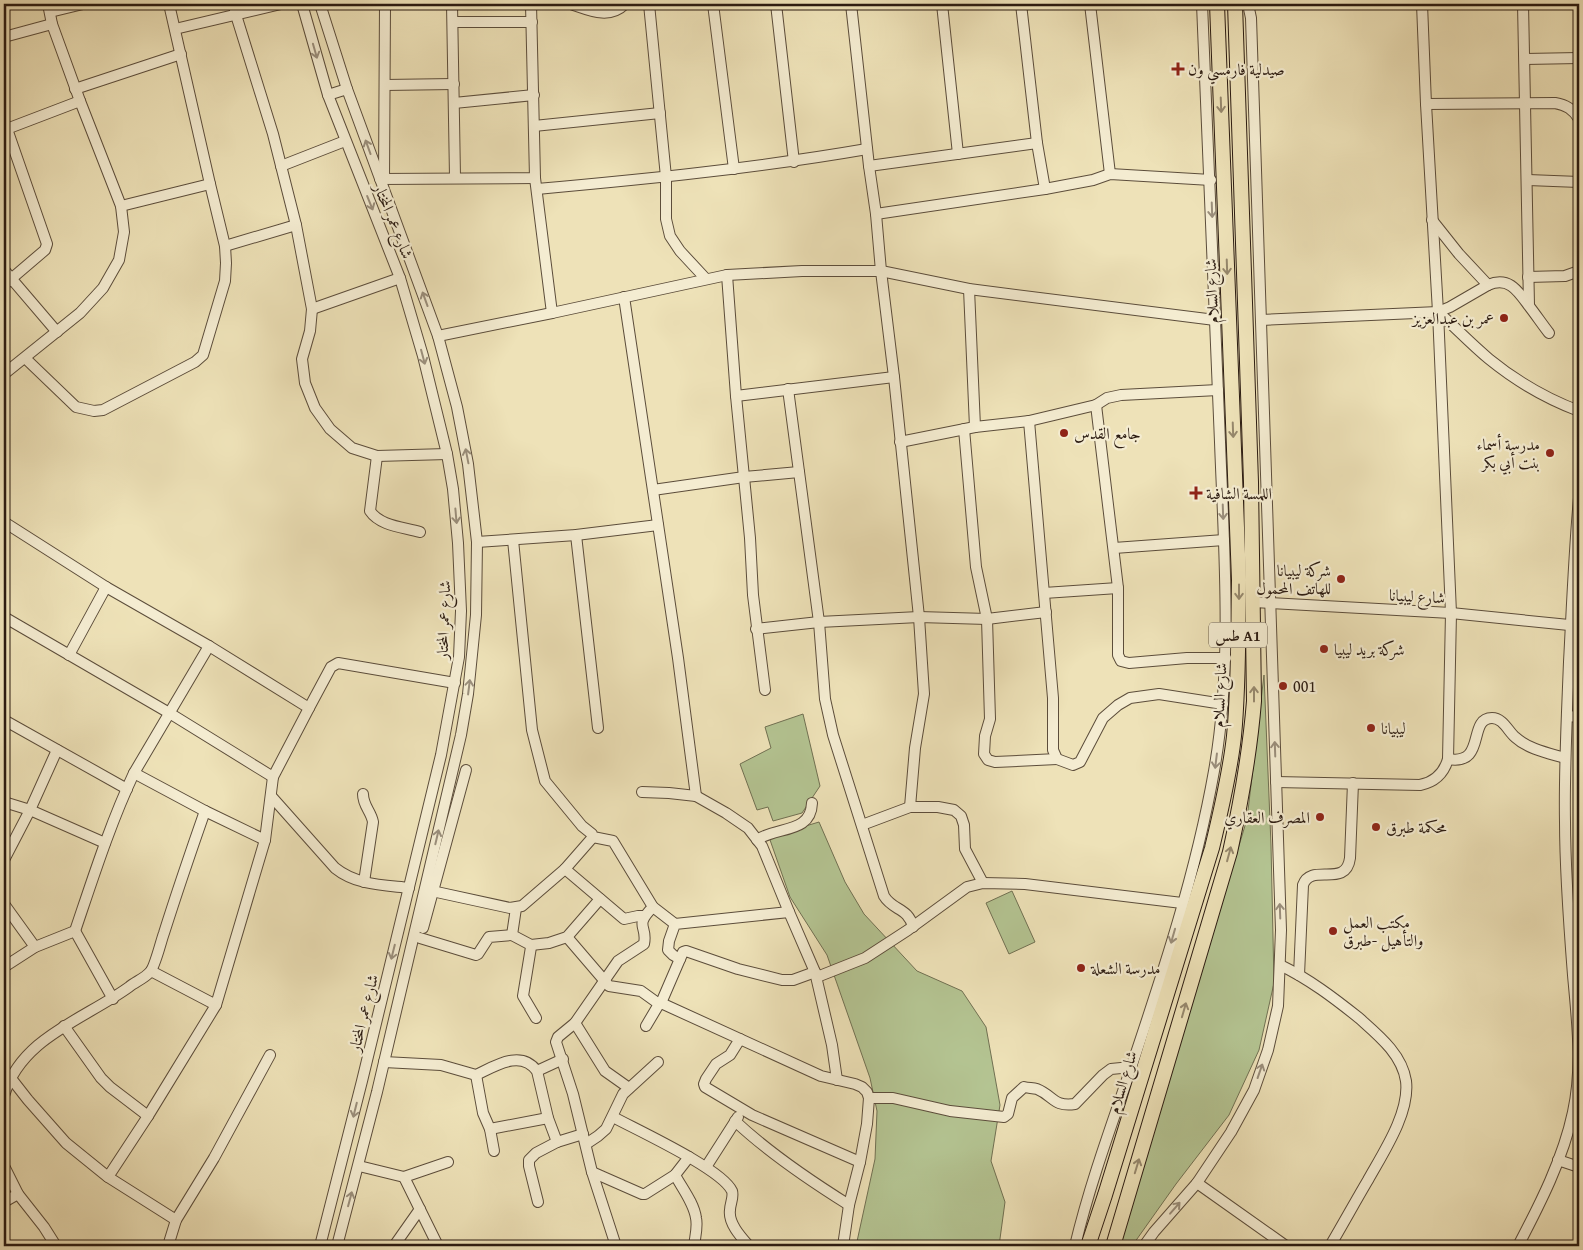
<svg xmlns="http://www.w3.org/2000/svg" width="1583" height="1250" font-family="'Gentium Book Plus',Amiri,serif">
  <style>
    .green { fill: #b4c492; stroke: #707052 }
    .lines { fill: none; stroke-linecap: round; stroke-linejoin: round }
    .minor-casing { stroke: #5c4d3b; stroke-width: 12 }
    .highway-casing { stroke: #2b1b11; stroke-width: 16 }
    .minor { stroke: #f4ecd1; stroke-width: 10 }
    .highway { stroke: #eee2b8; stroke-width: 14 }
    .oneway { stroke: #9a8e7b }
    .oneway2 { stroke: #96886d }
    .poi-dot { fill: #8f2418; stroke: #f4ecd1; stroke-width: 2 }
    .labels { text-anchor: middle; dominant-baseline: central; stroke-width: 4.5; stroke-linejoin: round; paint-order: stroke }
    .shield { fill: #f4ecd1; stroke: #675a4b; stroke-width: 1 }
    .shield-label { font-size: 15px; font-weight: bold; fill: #2b1b11 }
    .poi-label { font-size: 16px; fill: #2b1b11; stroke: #f4ecd1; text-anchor: start }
    .street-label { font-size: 16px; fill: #2b1b11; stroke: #f4ecd1 }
  </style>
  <rect width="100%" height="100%" fill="#eee2b8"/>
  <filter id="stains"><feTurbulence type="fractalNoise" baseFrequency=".004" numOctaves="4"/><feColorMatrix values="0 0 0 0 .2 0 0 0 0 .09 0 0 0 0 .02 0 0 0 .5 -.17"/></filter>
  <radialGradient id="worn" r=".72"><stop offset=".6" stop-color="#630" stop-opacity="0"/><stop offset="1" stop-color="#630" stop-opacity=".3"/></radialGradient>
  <g class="green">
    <path d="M1264 675 1271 845 1274 983 1259 1050 1229 1115 1176 1184 1132 1246H1115L1190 1009 1247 819Z"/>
    <path d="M803 714 820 786 802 813 773 821 768 807 757 810 740 764 771 748 765 727Z"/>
    <path d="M819 822 845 882 864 914 917 971 962 991 986 1027 1000 1105 991 1161 1005 1202 999 1246H856L875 1159 877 1111 870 1078 827 955 790 897 769 837Z"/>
    <path d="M1012 891 1035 942 1009 954 986 903Z"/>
  </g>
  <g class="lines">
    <g class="minor-casing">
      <g id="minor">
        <path d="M169 4 210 184 225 246 296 225"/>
        <path d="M234 4 236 15 273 134 296 225 312 309 310 331 302 359 305 383 315 408 330 429 352 448 377 456 447 454"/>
        <path d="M302 4 328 95 400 278 423 356 447 454 453 489 458 543 461 611 459 657 441 755 362 1081 320 1246"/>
        <path d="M320 4 347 89 438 336 457 407 468 464 477 542 476 615 468 694 461 735 377 1092 337 1246"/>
        <path d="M452 4 455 177"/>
        <path d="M571 4C589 10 609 20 625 4"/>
        <path d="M649 4 666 177V219L670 236 680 251 706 279"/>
        <path d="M713 4 734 169"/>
        <path d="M776 4 794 162"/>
        <path d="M851 4 869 166 876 214 881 271 894 377 919 617 924 694 915 748 910 807"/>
        <path d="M942 4 958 154"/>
        <path d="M1021 4 1037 143 1045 189"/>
        <path d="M1090 4 1110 174"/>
        <path d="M1523 4 1529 305"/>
        <path d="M50 12 83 4"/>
        <path d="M453 22H532"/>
        <path d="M175 29 281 4"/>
        <path d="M4 37 52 24"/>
        <path d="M1525 59 1579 58"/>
        <path d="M385 85 454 84"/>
        <path d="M75 89 181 54"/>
        <path d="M328 95 347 89"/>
        <path d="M454 103 534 95"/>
        <path d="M1426 104 1555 103C1566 105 1573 109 1579 119"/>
        <path d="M534 126 660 113"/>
        <path d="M4 130 80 101"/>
        <path d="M281 166 345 141"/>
        <path d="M869 166 1037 143"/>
        <path d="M535 178 552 313 727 275 802 271H881L969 289 1215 320"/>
        <path d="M380 179 535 178 531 4"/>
        <path d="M384 179 385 4"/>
        <path d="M1528 180 1579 182"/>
        <path d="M537 189C648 179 757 168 867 149"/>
        <path d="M121 206 210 184"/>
        <path d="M876 214 1045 189 1093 180 1110 174 1211 180"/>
        <path d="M1432 220 1459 254 1488 285"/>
        <path d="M4 270 57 332"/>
        <path d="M727 275 736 396 750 538 753 595 765 690"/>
        <path d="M1528 277 1565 276 1579 271"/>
        <path d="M4 285 45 250 47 244 7 129"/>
        <path d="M969 289 975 427"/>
        <path d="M624 297 678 658 696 796"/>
        <path d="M312 309 400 278"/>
        <path d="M1438 312C1455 327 1471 344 1489 359 1516 381 1547 399 1579 411"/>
        <path d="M1261 320 1438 312 1450 307 1488 285C1509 276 1518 291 1529 306 1536 315 1542 324 1549 333"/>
        <path d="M438 336 552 313"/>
        <path d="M25 358 76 407 94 411 103 410 195 362 203 355 206 345 225 281 226 263 225 246"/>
        <path d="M4 374 80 313 103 288 119 260 124 232 121 206 80 101 52 24 48 4"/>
        <path d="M788 389 819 622 825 699 833 735 884 896C893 911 908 907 913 927"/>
        <path d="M736 396 894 377"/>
        <path d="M1096 405 1118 588V655L1121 661 1129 663 1187 658H1226"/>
        <path d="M1029 421 1053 698V750L1057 759 1073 765 1080 762 1103 718 1118 705 1130 698 1159 694 1223 704"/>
        <path d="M964 429 976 567 987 619 990 719 985 736 984 754 988 760 995 762 1057 759"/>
        <path d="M900 442 975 427 1029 421 1096 405 1107 398 1121 395 1218 390"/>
        <path d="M377 456 370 511C380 526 403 527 420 532"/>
        <path d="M653 490 744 477 799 472"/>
        <path d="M4 522 106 587 209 646 309 708 273 777 265 840 216 1005 148 1116 108 1177 66 1143 28 1100 10 1077"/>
        <path d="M576 535 598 728"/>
        <path d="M513 540 532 730 545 781 582 826 592 834 593 837 613 841 653 907 675 924"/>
        <path d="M477 542 576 535 658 525"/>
        <path d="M1114 548 1224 540"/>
        <path d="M1044 593 1118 588"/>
        <path d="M1253 602 1451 613 1579 626"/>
        <path d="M4 617 171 714 273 777"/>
        <path d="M756 629 819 622 919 617 987 619 1046 612"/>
        <path d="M69 655 106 587"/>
        <path d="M309 708 331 667 338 663 455 683"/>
        <path d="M1567 716 1579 717"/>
        <path d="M4 720 127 789"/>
        <path d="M1448 759C1487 766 1467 718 1492 718 1503 718 1508 731 1515 737 1528 749 1548 753 1565 758"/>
        <path d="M134 773 205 811"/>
        <path d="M1276 782 1420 785C1435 782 1444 773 1448 759L1451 613 1438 312 1426 104 1422 4"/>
        <path d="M642 792 669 793 696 796 726 813 748 828 762 846 789 912 815 972 832 1045 837 1080"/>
        <path d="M363 794C363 806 371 811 373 822L364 882"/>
        <path d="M271 796 335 868C356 885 383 885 409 888"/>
        <path d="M4 802 30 810 105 843"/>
        <path d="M862 825 910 807H938L954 810 961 816 964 825 965 849 983 883"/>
        <path d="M757 840C777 826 811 834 812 803"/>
        <path d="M4 860 30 810 57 750"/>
        <path d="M565 869 624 919 638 916H644"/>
        <path d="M432 891 510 908 522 906 565 869 593 837"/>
        <path d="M4 904 35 947"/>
        <path d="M516 908 512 935 529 944 531 947 523 996 536 1018"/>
        <path d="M423 928 466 770"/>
        <path d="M75 931C93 878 110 824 134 773L209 646"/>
        <path d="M567 937 609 986 641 991 659 1004"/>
        <path d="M420 938 476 955 478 954 489 937 512 935"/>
        <path d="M531 945 549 943 567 937 600 899"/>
        <path d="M680 959 673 955 668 950 669 941 675 924 789 912"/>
        <path d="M1280 965C1309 979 1334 998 1359 1018 1378 1035 1402 1054 1406 1081 1410 1113 1383 1153 1368 1180 1355 1202 1343 1224 1330 1246"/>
        <path d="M4 967 35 947 75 931 113 999"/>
        <path d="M151 971 216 1005"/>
        <path d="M1299 975 1303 885C1311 862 1346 889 1350 858L1353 783"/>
        <path d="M817 977 865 958 908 930 967 887 983 883 1025 884 1182 903"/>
        <path d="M661 1003 821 1076 855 1084 862 1087 867 1092 869 1098 867 1124 860 1162 849 1205 843 1246"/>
        <path d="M575 1023 605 1071 629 1088"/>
        <path d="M64 1026 101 1078 110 1087 148 1116"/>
        <path d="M646 1026 659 1004 661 1003 683 952 686 951 738 969 782 980H793L815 972"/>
        <path d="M740 1039 730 1055 716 1064 706 1079 704 1084 705 1087 752 1115 860 1162"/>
        <path d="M384 1062 441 1065 476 1075C495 1066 521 1049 537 1071L548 1118 557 1142 583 1134"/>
        <path d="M537 1071 563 1059"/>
        <path d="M476 1075 483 1113 490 1129 494 1151"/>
        <path d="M4 1096C20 1038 85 1019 129 987 135 982 145 978 150 972 155 967 161 941 164 933 177 892 191 851 205 811L265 840"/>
        <path d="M869 1098H893L950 1111 1004 1117 1008 1114 1012 1098 1024 1087C1028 1088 1033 1088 1037 1089 1054 1096 1053 1107 1075 1104L1103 1075 1111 1069 1131 1067"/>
        <path d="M613 1117C637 1130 722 1169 732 1191 734 1197 730 1204 730 1210 728 1223 741 1237 749 1246"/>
        <path d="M735 1121C769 1153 809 1180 849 1205"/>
        <path d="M490 1129 548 1118"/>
        <path d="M586 1144 598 1136 606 1129 623 1094 658 1062"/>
        <path d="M1558 1160 1579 1167"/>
        <path d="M4 1166 18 1194 44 1227 56 1246"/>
        <path d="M359 1166 404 1177"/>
        <path d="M706 1167 738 1117"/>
        <path d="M592 1172 642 1194H645L675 1175 689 1157"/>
        <path d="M675 1175C682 1188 694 1203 696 1218 698 1227 695 1237 694 1246"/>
        <path d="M108 1177 176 1220"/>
        <path d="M1197 1183 1286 1246"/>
        <path d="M4 1202 18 1194"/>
        <path d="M538 1202 529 1166V1160L536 1153 557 1142"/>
        <path d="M168 1246 176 1220 214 1158 270 1055"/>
        <path d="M394 1246 420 1209"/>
        <path d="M438 1246 404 1177 448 1162"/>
        <path d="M616 1246 592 1172 573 1094 556 1042 558 1037 575 1023 618 961 644 944C648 925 633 927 653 907"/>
        <path d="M1075 1246C1089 1187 1110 1129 1130 1071 1163 973 1196 873 1214 771 1233 664 1224 550 1220 442 1215 296 1209 150 1202 4"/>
        <path d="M1144 1246 1154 1232 1197 1183 1231 1132 1254 1090 1268 1050 1278 1006 1281 930 1251 18 1248 4"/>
        <path d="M1518 1246C1540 1204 1563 1159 1573 1112 1583 1066 1577 1021 1573 975 1569 924 1565 873 1565 822 1564 769 1567 715 1569 662 1572 607 1574 552 1579 498"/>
      </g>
    </g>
    <g class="highway-casing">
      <g id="highway">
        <path d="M1088 1246 1105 1195 1212 848C1221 811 1230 773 1234 736 1239 684 1238 632 1239 580L1217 4"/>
        <path d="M1113 1246 1230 852C1241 802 1250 752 1254 701L1251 482 1235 4"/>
      </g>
    </g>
    <use href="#minor" class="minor"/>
    <use href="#highway" class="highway"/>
  </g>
  <defs><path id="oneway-shaft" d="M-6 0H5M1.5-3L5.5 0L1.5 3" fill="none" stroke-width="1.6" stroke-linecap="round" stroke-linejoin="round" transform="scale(1.25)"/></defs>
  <g class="oneway">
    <use href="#oneway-shaft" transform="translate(315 51) rotate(74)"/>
    <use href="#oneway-shaft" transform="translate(368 147) rotate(-110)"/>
    <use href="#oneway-shaft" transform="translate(370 203) rotate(68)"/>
    <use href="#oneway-shaft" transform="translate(1212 210) rotate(88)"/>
    <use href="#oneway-shaft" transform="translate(425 299) rotate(-110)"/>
    <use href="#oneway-shaft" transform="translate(423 357) rotate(75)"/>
    <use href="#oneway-shaft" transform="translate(467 456) rotate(-101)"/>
    <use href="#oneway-shaft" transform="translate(1223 512) rotate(88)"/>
    <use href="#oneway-shaft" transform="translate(456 516) rotate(85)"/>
    <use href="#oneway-shaft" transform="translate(469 687) rotate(-83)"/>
    <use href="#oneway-shaft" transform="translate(1275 749) rotate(-92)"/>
    <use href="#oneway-shaft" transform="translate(1216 761) rotate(97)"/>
    <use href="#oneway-shaft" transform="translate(437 837) rotate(-77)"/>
    <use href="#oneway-shaft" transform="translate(1280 911) rotate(-92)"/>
    <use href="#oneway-shaft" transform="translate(1173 936) rotate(106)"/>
    <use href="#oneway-shaft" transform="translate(393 952) rotate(104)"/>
    <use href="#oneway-shaft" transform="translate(1260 1071) rotate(-71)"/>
    <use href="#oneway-shaft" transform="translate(355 1110) rotate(104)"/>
    <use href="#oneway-shaft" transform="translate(350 1199) rotate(-75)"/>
    <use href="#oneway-shaft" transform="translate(1175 1208) rotate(-49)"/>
  </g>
  <g class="oneway2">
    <use href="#oneway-shaft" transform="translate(1221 105) rotate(88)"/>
    <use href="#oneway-shaft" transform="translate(1227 267) rotate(88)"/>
    <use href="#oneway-shaft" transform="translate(1233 430) rotate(88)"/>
    <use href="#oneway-shaft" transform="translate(1239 592) rotate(90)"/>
    <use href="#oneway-shaft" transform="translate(1254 694) rotate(-90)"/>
    <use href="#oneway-shaft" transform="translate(1229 854) rotate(-75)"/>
    <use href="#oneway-shaft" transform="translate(1184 1010) rotate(-74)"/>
    <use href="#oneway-shaft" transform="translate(1137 1166) rotate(-73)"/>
  </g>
  <g class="poi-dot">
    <path d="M1175.5 61.5h5v5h5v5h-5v5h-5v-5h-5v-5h5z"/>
    <circle cx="1504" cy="318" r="5"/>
    <circle cx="1064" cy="433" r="5"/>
    <circle cx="1550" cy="453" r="5"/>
    <path d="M1193.5 485.5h5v5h5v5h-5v5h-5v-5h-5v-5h5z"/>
    <circle cx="1341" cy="579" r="5"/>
    <circle cx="1324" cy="649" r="5"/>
    <circle cx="1283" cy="686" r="5"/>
    <circle cx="1371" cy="728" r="5"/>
    <circle cx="1320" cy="817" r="5"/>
    <circle cx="1376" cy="827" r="5"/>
    <circle cx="1333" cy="931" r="5"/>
    <circle cx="1081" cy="968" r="5"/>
  </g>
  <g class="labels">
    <rect class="shield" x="1209" y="622.5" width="58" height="25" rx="4"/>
    <g class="shield-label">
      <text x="1238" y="635">طس A1</text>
    </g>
    <g class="poi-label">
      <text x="1188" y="69">صيدلية فارمسي ون</text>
      <text x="1494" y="318" text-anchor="end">عمر بن عبدالعزيز</text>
      <text x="1074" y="433">جامع القدس</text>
      <text x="1540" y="444" text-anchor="end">مدرسة أسماء<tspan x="1540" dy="18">بنت أبي بكر</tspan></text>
      <text x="1206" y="493">اللمسة الشافية</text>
      <text x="1331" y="570" text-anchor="end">شركة ليبيانا<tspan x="1331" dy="18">للهاتف المحمول</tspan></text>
      <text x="1334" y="649">شركة بريد ليبيا</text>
      <text x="1293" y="686">001</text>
      <text x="1381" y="728">ليبيانا</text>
      <text x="1310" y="817" text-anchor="end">المصرف العقاري</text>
      <text x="1386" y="827">محكمة طبرق</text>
      <text x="1343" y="922">مكتب العمل<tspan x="1343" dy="18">والتأهيل -طبرق</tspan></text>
      <text x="1091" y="968">مدرسة الشعلة</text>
    </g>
    <g class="street-label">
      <text transform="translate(394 221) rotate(68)">شارع عمر المختار</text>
      <text transform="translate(1211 291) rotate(-92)">شارع السلام</text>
      <text transform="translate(1417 596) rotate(3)">شارع ليبيانا</text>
      <text transform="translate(443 620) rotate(-88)">شارع عمر المختار</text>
      <text transform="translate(1219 695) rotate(-87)">شارع السلام</text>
      <text transform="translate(363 1013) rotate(-76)">شارع عمر المختار</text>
      <text transform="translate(1122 1082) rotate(-73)">شارع السلام</text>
    </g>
  </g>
  <rect width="1583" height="1250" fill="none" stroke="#eee2b8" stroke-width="20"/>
  <rect x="5" y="5" width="1573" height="1240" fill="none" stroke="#2b1b11" stroke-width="2.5"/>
  <rect x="10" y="10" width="1563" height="1230" fill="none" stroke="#2b1b11"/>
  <rect width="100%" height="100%" filter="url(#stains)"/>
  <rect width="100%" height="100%" fill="url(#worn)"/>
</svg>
